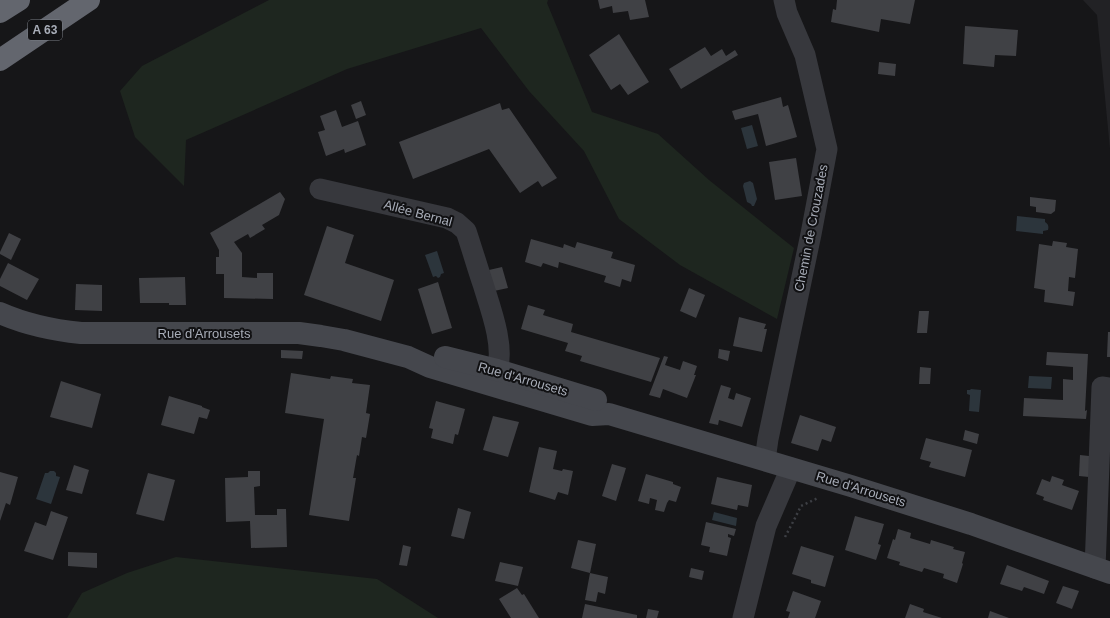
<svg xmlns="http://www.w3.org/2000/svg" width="1110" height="618" font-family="Helvetica,sans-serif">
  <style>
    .built { fill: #222225 }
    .green { fill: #1e261f }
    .water { fill: #2c353c }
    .building { fill: #404145 }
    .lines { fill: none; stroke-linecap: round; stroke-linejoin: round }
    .path { stroke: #3d3f44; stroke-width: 2.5; stroke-dasharray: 2 3; stroke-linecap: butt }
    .minor { stroke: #37383d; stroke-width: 21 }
    .secondary { stroke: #45474d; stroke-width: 22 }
    .motorway { stroke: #63666e; stroke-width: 22 }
    .labels { text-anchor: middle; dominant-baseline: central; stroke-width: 4; stroke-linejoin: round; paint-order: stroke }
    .shield { fill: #111113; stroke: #7b7e86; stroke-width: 1 }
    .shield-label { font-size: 12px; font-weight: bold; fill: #a8adb8 }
    .street-label { font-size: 13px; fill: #a8adb8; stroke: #111113 }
  </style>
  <rect width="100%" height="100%" fill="#161618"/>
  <path class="built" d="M1083 0H1110V149L1097 15Z"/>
  <g class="green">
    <path d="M269 0H548L547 3 592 112 658 134 709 180 794 248 777 319 680 265 619 219 584 151 529 91 481 28 347 69 186 140 184 186 135 137 120 91 142 66Z"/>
    <path d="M176 557 377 579 438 618H67L82 593 127 573Z"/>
  </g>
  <g class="water">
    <path d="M752 125 758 146 747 149 741 128Z"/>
    <path d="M750 181 753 183 757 199 754 206H752L751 204 747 202 743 186 744 183Z"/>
    <path d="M1017 216 1045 219V222C1048 224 1049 226 1048 230L1043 231V234L1016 231Z"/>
    <path d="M437 251 444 273 441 274 440 277 438 278 436 276 433 277 425 255Z"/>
    <path d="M1029 376 1052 377 1051 389 1028 388Z"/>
    <path d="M971 389 981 390 979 412 969 411 970 395 967 394V390H970Z"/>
    <path d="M50 471H54L56 473V476L60 477 51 504 36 499 45 473H48Z"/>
    <path d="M714 512 737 518 736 526 712 520Z"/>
  </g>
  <g class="building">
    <path d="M598 0H645L649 17 630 20 628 11 613 13 612 6 600 9Z"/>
    <path d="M837 0H915L910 24 881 19 879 32 831 22 833 9 836 10Z"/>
    <path d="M965 26 1018 30 1016 56 995 55 994 67 963 64Z"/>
    <path d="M619 34 649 82 628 95 620 84 611 90 589 55Z"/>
    <path d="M705 47 711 56 722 49 726 56 735 50 738 55 681 89 669 69Z"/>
    <path d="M879 62 896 64 895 76 878 74Z"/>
    <path d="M781 97 783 107 788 105 797 137 766 146 758 114 735 120 732 111Z"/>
    <path d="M361 101 366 115 356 119 351 105Z"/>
    <path d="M500 103 502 110 509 108 557 178 542 187 538 181 520 193 489 149 413 179 399 142Z"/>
    <path d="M336 110 342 127 358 121 366 145 345 153 344 149 326 156 318 132 325 130 320 116Z"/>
    <path d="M796 158 802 196 775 200 769 162Z"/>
    <path d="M280 192 285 199 279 215 262 225 265 229 250 238 248 234 234 242 242 253V277L257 278V273H273V299L224 298V274H216V257H219V250L210 233Z"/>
    <path d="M1030 197 1056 200 1055 211 1051 214 1036 212V207L1030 206Z"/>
    <path d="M327 226 354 235 345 263 394 280 381 321 304 295Z"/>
    <path d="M9 233 21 239 11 260 0 254V252Z"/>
    <path d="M531 239 563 248 564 244 575 248 577 242 613 252 611 258 635 265 631 282 622 279 620 287 604 282 606 276 559 262 558 268 543 263 541 267 525 262Z"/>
    <path d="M1053 241 1067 243 1066 247 1078 249 1075 278 1069 277 1068 291 1075 292 1073 306 1044 302 1045 290 1034 288 1039 244 1052 246Z"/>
    <path d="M8 263 39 279 27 300 0 286V279Z"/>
    <path d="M502 267 508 288 494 291 489 270Z"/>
    <path d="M185 277 186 305H169V303H140L139 278Z"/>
    <path d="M438 282 452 328 432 334 418 289Z"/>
    <path d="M76 284 102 285V311L75 310Z"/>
    <path d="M689 288 705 295 696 318 680 311Z"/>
    <path d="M528 305 545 310 543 315 573 324 571 332 660 358 651 382 580 361 582 356 565 351 568 343 521 329Z"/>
    <path d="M919 311H929L927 333H917Z"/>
    <path d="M739 317 766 324 764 329H767L762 352 733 346Z"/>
    <path d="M1108 332H1110V357H1107Z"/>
    <path d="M719 349 730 351 728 361 718 358Z"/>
    <path d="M281 350 303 351 302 359 281 358Z"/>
    <path d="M1047 352 1088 354 1085 411 1087 410 1086 419 1023 416 1024 398 1063 400V379L1073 380V367L1046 365Z"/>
    <path d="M664 356 668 357 665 365 680 370 683 361 697 366 694 375H696L687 398 663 389 660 398 649 395Z"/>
    <path d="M920 367 931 368 930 384H919Z"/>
    <path d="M291 373 330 379 331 376 353 379 352 383 370 385 366 413 370 414 366 438 362 437 359 456 357 455 353 478H356L349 521 309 515 324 419 285 413Z"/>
    <path d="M61 381 101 394 92 428 50 417Z"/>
    <path d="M721 385 731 388 728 398 734 400 736 393 751 398 742 427 719 420 718 425 709 423Z"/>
    <path d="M169 396 202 406V407L210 410 207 419 199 417 194 434 161 425Z"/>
    <path d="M436 401 465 409 458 435 455 434 453 444 431 438 433 429 429 428Z"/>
    <path d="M800 415 836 427 831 442 822 439 818 451 791 443Z"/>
    <path d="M493 416 519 422 508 457 483 450Z"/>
    <path d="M965 430 979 434 977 444 963 440Z"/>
    <path d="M926 438 972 450 965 477 929 467 931 462 920 459Z"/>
    <path d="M539 447 557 451 553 469 562 471 563 469 573 471 568 495 558 492 555 500 529 492Z"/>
    <path d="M1080 455 1089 456V477L1079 476Z"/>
    <path d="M612 464 626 468 616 501 602 496Z"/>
    <path d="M74 465 89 470 82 494 66 490Z"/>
    <path d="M248 471H260V486L254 487 255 515H277V509H286L287 547 251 548 250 521 226 522 225 478 248 477Z"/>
    <path d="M0 472 18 477 10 505 6 503 0 521Z"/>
    <path d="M148 473 175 480 164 521 136 514Z"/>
    <path d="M646 474 673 482V484L681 487 676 502 669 500 667 503 664 512 655 510 657 500 650 498 649 504 638 501Z"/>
    <path d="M1052 476 1064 480 1062 485 1079 491 1072 510 1043 500 1044 497 1036 494 1042 479 1050 482Z"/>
    <path d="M717 477 752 485 748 507 738 505 737 510 711 504Z"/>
    <path d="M458 508 471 512 464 539 451 536Z"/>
    <path d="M51 511 68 517 53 560 24 551 35 522 46 526Z"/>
    <path d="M855 516 884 524 878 544 881 545 876 560 845 550Z"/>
    <path d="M706 522 736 529 734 536 728 534V537L731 538 727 556 709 552 710 547 701 545Z"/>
    <path d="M898 529 911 533 910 538 930 544 931 540 954 547 953 549 965 552 962 563 963 564 957 583 943 578 944 574 924 568 922 572 899 565 900 562 887 558 893 539 895 540Z"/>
    <path d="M578 540 596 544 590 573 571 568Z"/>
    <path d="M403 545 411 547 407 566 399 565Z"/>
    <path d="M801 546 834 556 825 587 811 583V580L792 574Z"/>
    <path d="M68 552 97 553V568L68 566Z"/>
    <path d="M500 562 523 567 518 586 495 581Z"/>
    <path d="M1007 565 1049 581 1044 594 1024 587 1022 591 1000 584Z"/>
    <path d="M691 568 704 571 702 580 689 577Z"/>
    <path d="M590 573 608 577 605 594 598 592 596 602 585 600Z"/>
    <path d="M1063 586 1079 591 1072 609 1056 603Z"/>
    <path d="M517 588 522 595 524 594 539 618H511L499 599Z"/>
    <path d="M793 591 821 601 815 618H788L790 612 786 611Z"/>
    <path d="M585 604 637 615V618H582Z"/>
    <path d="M910 604 924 609 923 612 942 618H905Z"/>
    <path d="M648 609 659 611 657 618H646Z"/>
    <path d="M990 611 1009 618H988Z"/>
  </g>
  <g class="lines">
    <path class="path" d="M785 537 794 520 801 506 818 498"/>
    <g class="minor">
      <path d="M320 189 447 218 457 223 466 231C472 249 477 266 483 284 490 307 505 346 497 370"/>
      <path d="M765 460 768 439 811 234 827 149 805 55 787 13 784 0"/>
      <path d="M1095 568 1102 387 1110 388"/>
      <path d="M743 618 766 526 791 468"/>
    </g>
    <g class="secondary">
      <path d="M0 313C27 325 52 330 81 333H299L321 336 344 340 408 357 430 367 592 415 609 414 851 486 971 524 1110 573"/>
      <path d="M445 357 497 370 596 400"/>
    </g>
    <g class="motorway">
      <path d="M0 12 19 0"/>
      <path d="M0 60 89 0"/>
    </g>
  </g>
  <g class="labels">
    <rect class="shield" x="28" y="20" width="34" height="20" rx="3"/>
    <g class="shield-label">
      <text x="45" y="30">A 63</text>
    </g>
    <g class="street-label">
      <text transform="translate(418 213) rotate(15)">Allée Bernal</text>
      <text transform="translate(811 228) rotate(-79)">Chemin de Crouzades</text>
      <text x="204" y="333">Rue d'Arrousets</text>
      <text transform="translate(523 379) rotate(16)">Rue d'Arrousets</text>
      <text transform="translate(861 489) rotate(17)">Rue d'Arrousets</text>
    </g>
  </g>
</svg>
